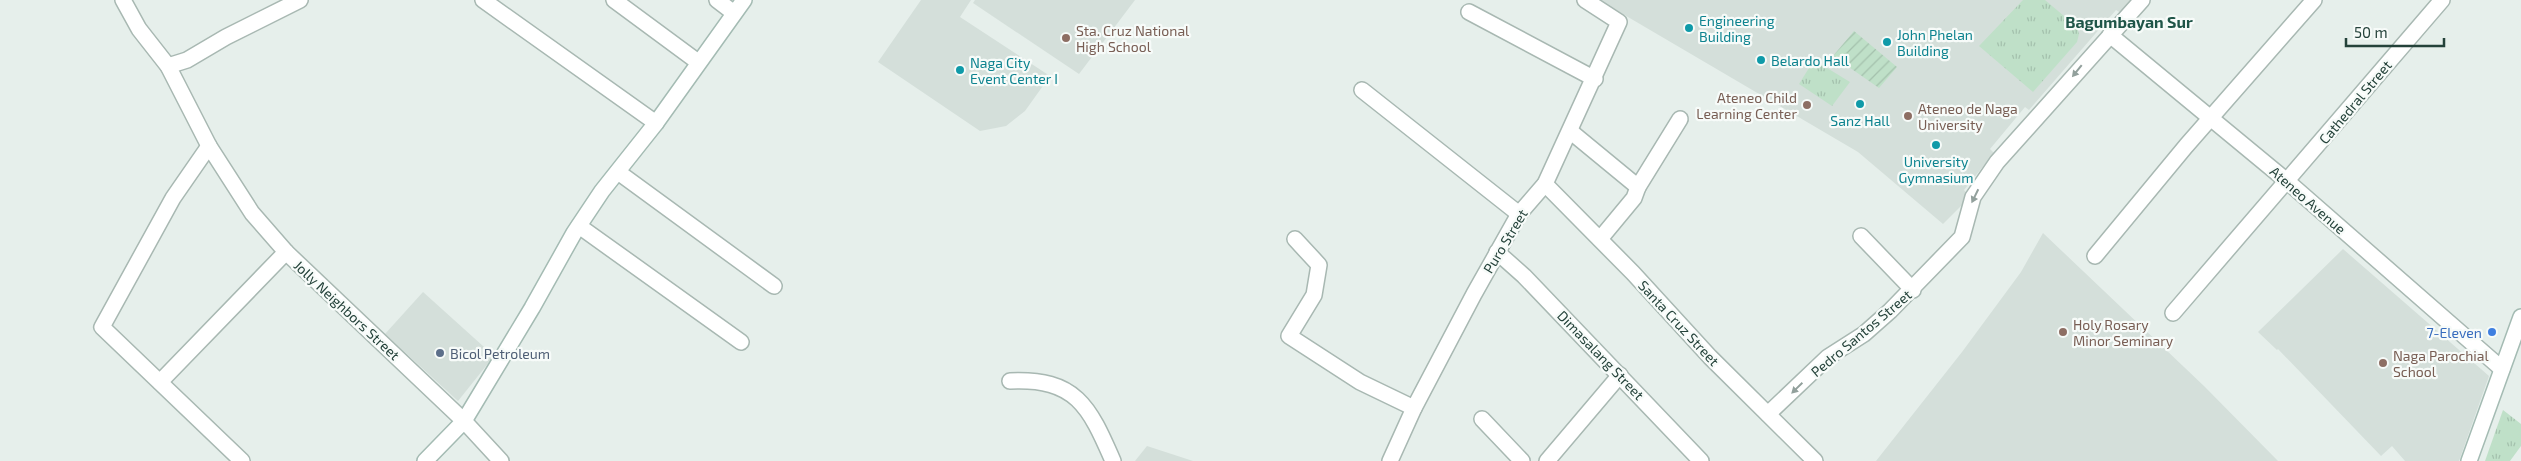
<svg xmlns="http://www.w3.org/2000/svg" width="2521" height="461" font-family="'Exo 2',sans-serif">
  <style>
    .built { fill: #d4dfda }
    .grass { fill: url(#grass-tufts) }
    .garden { fill: url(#garden-furrows) }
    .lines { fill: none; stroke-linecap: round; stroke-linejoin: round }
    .street-casing { stroke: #a8b8b2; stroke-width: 18 }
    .secondary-casing { stroke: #a4bbb3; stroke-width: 18 }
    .street { stroke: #fff; stroke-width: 15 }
    .secondary { stroke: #fff; stroke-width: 15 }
    .oneway { fill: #92a09c }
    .culture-dot { fill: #0f9aa8; stroke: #f7fbf9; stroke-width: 2 }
    .education-dot { fill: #8d6e63; stroke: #f7fbf9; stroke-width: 2 }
    .shop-dot { fill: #3f7fe0; stroke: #f7fbf9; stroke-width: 2 }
    .service-dot { fill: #5c6f8a; stroke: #f7fbf9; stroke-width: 2 }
    .labels { text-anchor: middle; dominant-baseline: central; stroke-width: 4.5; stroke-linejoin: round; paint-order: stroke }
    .culture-label { font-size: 14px; fill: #0d838f; stroke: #f7fbf9; text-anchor: start }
    .education-label { font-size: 14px; fill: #785e54; stroke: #f7fbf9; text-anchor: start }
    .street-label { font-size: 14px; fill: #24423a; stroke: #f7fbf9 }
    .shop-label { font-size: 14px; fill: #366cbe; stroke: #f7fbf9; text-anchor: end }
    .service-label { font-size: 14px; fill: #4e5e75; stroke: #f7fbf9; text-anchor: start }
    .quarter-label { font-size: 16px; font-weight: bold; fill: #1f5548; stroke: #f7fbf9 }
  </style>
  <defs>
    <pattern id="grass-tufts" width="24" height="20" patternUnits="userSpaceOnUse" patternTransform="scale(1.25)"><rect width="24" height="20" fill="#bfe0c8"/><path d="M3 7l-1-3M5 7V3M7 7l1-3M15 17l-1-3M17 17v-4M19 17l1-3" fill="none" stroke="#a4c1ad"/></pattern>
    <pattern id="garden-furrows" width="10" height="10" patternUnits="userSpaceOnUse" patternTransform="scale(1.25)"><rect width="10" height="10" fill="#bfe0c8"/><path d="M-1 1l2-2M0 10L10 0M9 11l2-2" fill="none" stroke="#a4c1ad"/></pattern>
  </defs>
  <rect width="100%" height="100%" fill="#e6efeb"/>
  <g class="built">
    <path d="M921 0H971L960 17 1050 76 1025 111 1006 126 980 131 878 62Z"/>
    <path d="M975 0H1135L1079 74 973 3Z"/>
    <path d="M1599 0H2132L2121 13 2116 10 2029 110 2025 107 1990 149 1994 153 1964 190 1970 197 1943 224 1858 152Z"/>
    <path d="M2043 233 2204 386 2278 461H1876L1962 352 2021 272Z"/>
    <path d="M2343 249 2489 376 2459 461H2405L2392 446 2381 456 2278 349 2277 350 2258 332Z"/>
    <path d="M423 292 494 356 458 401 385 334Z"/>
    <path d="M1147 446 1193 461H1135Z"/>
  </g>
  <g class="grass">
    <path d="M2023 0H2045L2077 27 2079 34 2077 42 2033 92 1979 46Z"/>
    <path d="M1814 60 1850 82 1832 106 1799 84Z"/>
    <path d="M2503 410 2521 424V446L2510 461H2485Z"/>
  </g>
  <path class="garden" d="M1854 31 1897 67 1879 88 1833 56Z"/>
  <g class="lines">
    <g class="street-casing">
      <g id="street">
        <path d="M123 0 139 29 168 66 209 146 252 213 286 252 464 421 501 461"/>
        <path d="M483 0 656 123"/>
        <path d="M614 0 698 62"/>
        <path d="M717 0 734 13"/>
        <path d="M1469 12 1595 79"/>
        <path d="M2110 35 2288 182 2502 369"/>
        <path d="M168 66 187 60 226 37 300 0"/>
        <path d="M1362 90 1519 214"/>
        <path d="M1570 131 1638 187 1680 119"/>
        <path d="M209 146 173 198 102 327 242 461"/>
        <path d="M618 172 774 286"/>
        <path d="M1545 184 1633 273 1710 357 1815 461"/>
        <path d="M579 226 741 342"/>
        <path d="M1861 236 1913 290"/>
        <path d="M1295 239 1319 265 1314 295 1289 336 1360 382 1414 408"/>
        <path d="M1600 239 1634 198 1638 187"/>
        <path d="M1497 252 1524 276 1701 461"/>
        <path d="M2095 256 2186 146 2314 0"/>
        <path d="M2173 313 2442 0"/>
        <path d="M1010 381C1076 378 1089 406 1113 461"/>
        <path d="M160 382 286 252"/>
        <path d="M1768 414 1828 357 1864 334 1890 311 1962 237 1973 197 1997 162 2142 0"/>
        <path d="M1482 419 1522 461"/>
        <path d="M1390 461 1414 408 1474 294 1519 214 1545 184 1619 22 1585 0"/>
        <path d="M1547 461 1620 375"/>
      </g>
    </g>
    <g class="secondary-casing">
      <g id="secondary">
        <path d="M425 461 464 421 532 308 574 233 602 191 656 123 744 0"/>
        <path d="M2469 461 2521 317"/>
      </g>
    </g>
    <use href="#street" class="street"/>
    <use href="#secondary" class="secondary"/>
  </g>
  <defs><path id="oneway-solid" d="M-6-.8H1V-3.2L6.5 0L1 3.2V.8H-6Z" transform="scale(1.25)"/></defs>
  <g class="oneway">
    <use href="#oneway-solid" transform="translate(2077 71) rotate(129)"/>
    <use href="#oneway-solid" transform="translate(1975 196) rotate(116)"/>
    <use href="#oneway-solid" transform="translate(1797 388) rotate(136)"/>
  </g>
  <g class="culture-dot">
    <circle cx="1689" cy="28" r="5"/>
    <circle cx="1887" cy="42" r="5"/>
    <circle cx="1761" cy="60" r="5"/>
    <circle cx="960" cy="70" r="5"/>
    <circle cx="1860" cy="104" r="5"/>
    <circle cx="1936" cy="145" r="5"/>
  </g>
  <g class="education-dot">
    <circle cx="1066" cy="38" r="5"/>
    <circle cx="1807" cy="105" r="5"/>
    <circle cx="1908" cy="116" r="5"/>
    <circle cx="2063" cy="332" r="5"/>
    <circle cx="2383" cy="363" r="5"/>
  </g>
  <circle class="shop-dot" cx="2492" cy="332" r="5"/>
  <circle class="service-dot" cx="440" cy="353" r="5"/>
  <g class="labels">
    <g class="culture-label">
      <text x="1699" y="20">Engineering<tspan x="1699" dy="16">Building</tspan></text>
      <text x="1897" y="34">John Phelan<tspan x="1897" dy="16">Building</tspan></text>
      <text x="1771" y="60">Belardo Hall</text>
      <text x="970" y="62">Naga City<tspan x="970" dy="16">Event Center I</tspan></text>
      <text x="1860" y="120" text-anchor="middle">Sanz Hall</text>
      <text x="1936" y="161" text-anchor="middle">University<tspan x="1936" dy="16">Gymnasium</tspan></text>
    </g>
    <g class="education-label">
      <text x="1076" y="30">Sta. Cruz National<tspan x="1076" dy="16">High School</tspan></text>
      <text x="1797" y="97" text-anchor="end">Ateneo Child<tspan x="1797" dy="16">Learning Center</tspan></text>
      <text x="1918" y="108">Ateneo de Naga<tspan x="1918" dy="16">University</tspan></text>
      <text x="2073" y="324">Holy Rosary<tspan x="2073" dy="16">Minor Seminary</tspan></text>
      <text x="2393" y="355">Naga Parochial<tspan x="2393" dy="16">School</tspan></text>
    </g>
    <g class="street-label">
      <text transform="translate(2355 102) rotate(-50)">Cathedral Street</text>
      <text transform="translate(2308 200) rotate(41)">Ateneo Avenue</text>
      <text transform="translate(1505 241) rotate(-59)">Puro Street</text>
      <text transform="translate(347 310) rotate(43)">Jolly Neighbors Street</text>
      <text transform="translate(1679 323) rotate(47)">Santa Cruz Street</text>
      <text transform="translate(1861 333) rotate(-40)">Pedro Santos Street</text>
      <text transform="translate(1601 355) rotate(46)">Dimasalang Street</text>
    </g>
    <g class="shop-label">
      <text x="2482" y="332">7-Eleven</text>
    </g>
    <g class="service-label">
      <text x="450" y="353">Bicol Petroleum</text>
    </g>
    <g class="quarter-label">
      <text x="2129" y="21">Bagumbayan Sur</text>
    </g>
  </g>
  <path d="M2346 38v8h98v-8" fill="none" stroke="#24423a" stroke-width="2.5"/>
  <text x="2354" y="38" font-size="15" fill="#24423a" stroke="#f7fbf9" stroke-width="4" paint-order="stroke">50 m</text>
</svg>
